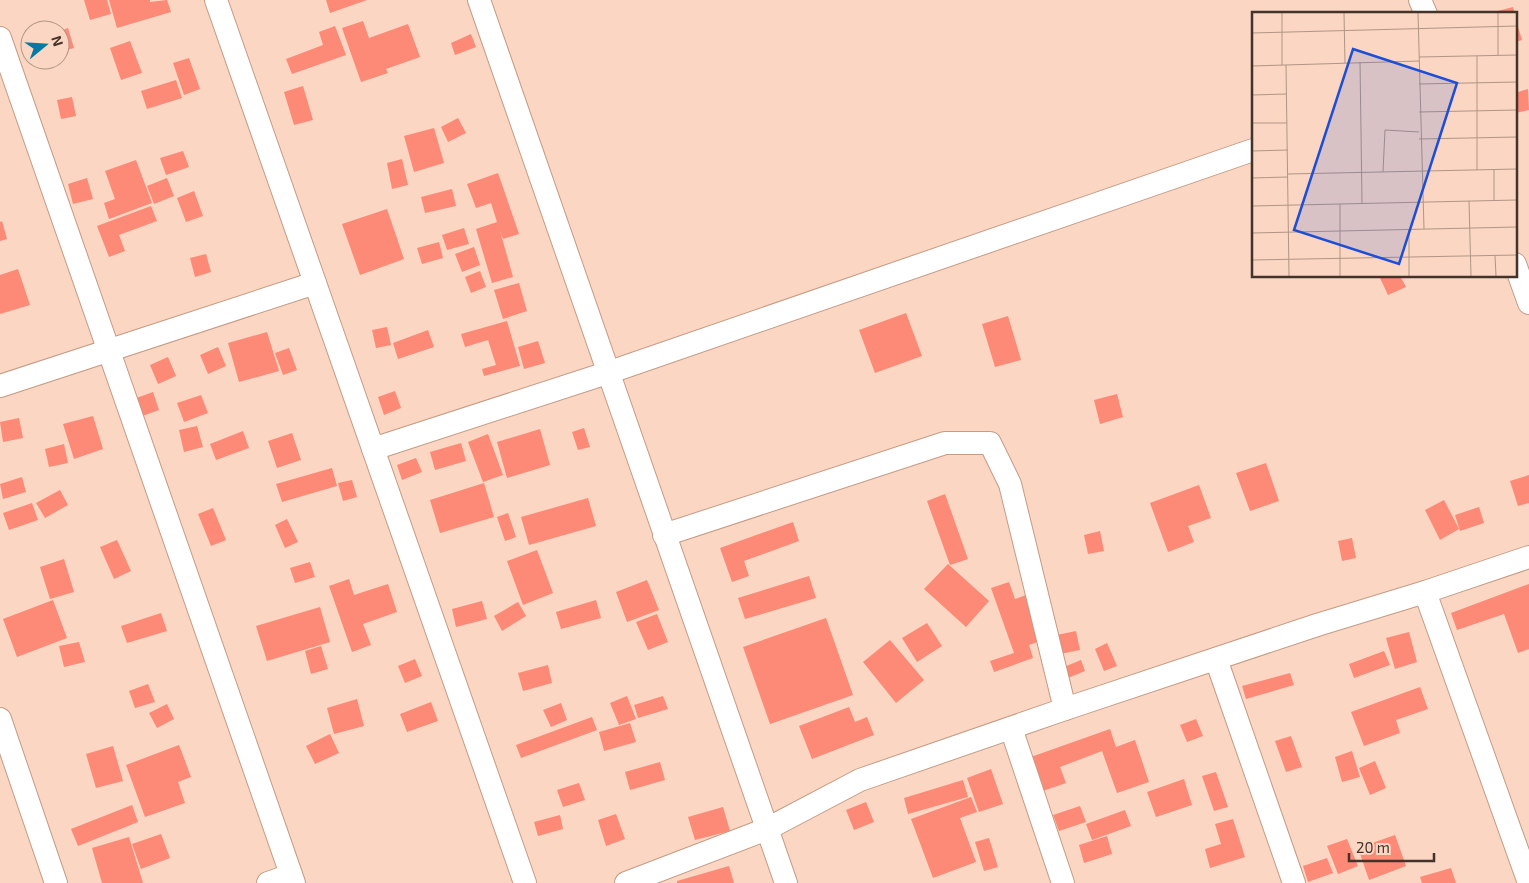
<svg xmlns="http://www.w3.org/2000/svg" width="1529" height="883" font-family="'Exo 2',sans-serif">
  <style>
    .building { fill: #fd8977 }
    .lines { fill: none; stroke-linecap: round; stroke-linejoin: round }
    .street-casing { stroke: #c59b84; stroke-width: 24 }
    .street { stroke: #fff; stroke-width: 22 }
    .inset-road { fill: none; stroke: #b19585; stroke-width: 1 }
    .view { fill: #1d4ed8; fill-opacity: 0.15; stroke: #1d4ed8; stroke-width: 2.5 }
    .inset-edge { fill: none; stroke: #443329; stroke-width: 2.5 }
  </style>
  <rect width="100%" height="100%" fill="#fad6c3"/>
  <g class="building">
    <path d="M84 0H107L111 14 90 20Z"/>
    <path d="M109 0H150V2L167 0 171 12 117 28Z"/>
    <path d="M326 0H367L330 13Z"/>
    <path d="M1513 7 1515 14H1490V13Z"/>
    <path d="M1515 17 1522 40 1515 42Z"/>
    <path d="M363 21 369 38 408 24 420 57 386 69 388 73 361 82 342 28Z"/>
    <path d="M335 26 346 55 292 74 286 59 323 45 319 32Z"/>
    <path d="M68 28 74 48 60 52V31Z"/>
    <path d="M471 34 476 47 455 55 451 43Z"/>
    <path d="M130 41 142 73 121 80 110 48Z"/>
    <path d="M189 58 200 89 184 95 173 63Z"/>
    <path d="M176 80 182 98 147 109 141 91Z"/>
    <path d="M303 86 313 120 294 125 284 92Z"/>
    <path d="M1528 89 1529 110 1515 113V93Z"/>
    <path d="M72 97 76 116 61 119 57 100Z"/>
    <path d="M458 118 466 133 448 142 441 127Z"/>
    <path d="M434 128 444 163 414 172 404 136Z"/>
    <path d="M183 151 189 167 166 175 160 158Z"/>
    <path d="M402 159 408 185 392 189 387 163Z"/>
    <path d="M136 160 152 203 109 219 104 203 115 199 105 171Z"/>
    <path d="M498 173 519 234 503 239 500 231 513 277 492 283 476 229 497 222 491 203 476 208 467 184Z"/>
    <path d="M87 178 93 199 73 204 68 184Z"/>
    <path d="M167 178 174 196 154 204 147 186Z"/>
    <path d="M452 189 456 206 425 213 421 197Z"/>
    <path d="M194 191 203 216 186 222 177 198Z"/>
    <path d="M151 206 157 221 119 235 125 251 109 257 97 226Z"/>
    <path d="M387 209 404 259 360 275 342 224Z"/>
    <path d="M2 221 7 239 0 241V222Z"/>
    <path d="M464 228 469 244 447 250 442 235Z"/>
    <path d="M439 242 443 258 422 264 417 248Z"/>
    <path d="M474 247 480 265 462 272 455 254Z"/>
    <path d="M206 254 211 272 195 277 190 258Z"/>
    <path d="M18 269 30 305 0 314V275Z"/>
    <path d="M480 271 486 287 471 293 465 277Z"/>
    <path d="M1383 276H1400L1406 287 1388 295 1380 278Z"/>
    <path d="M519 283 527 311 503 319 494 290Z"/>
    <path d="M906 313 922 356 875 373 859 330Z"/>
    <path d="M1008 316 1021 360 995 367 982 324Z"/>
    <path d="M507 321 520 366 484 376 482 369 496 365 488 340 465 347 461 334Z"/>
    <path d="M387 327 391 345 376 348 372 330Z"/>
    <path d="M428 330 434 347 398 359 393 343Z"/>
    <path d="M267 332 279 371 239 382 228 343Z"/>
    <path d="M538 341 545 363 524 369 518 347Z"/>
    <path d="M218 347 226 366 208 374 200 355Z"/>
    <path d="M289 348 297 370 283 375 275 353Z"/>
    <path d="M168 357 176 376 158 384 150 365Z"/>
    <path d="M395 391 401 408 384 415 378 397Z"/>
    <path d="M153 392 159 410 137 418 131 400Z"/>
    <path d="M1117 394 1123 417 1100 424 1094 400Z"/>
    <path d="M201 395 208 413 184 422 177 403Z"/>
    <path d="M93 416 103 449 74 459 63 424Z"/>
    <path d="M19 418 23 438 3 442 0 422Z"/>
    <path d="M197 426 203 447 184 452 179 430Z"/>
    <path d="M584 428 590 447 578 450 572 432Z"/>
    <path d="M540 429 550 465 507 478 497 442Z"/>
    <path d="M243 431 249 448 216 460 210 444Z"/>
    <path d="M292 433 301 460 277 468 268 441Z"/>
    <path d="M488 434 503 475 483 482 468 442Z"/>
    <path d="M461 443 466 461 435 470 430 452Z"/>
    <path d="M64 444 68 463 49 467 45 449Z"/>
    <path d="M416 458 422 472 402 480 397 465Z"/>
    <path d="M1266 463 1279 501 1250 511 1236 473Z"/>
    <path d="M332 468 337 486 282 502 276 484Z"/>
    <path d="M1529 475V503L1518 506 1510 481Z"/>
    <path d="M22 477 26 492 3 499 0 484Z"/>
    <path d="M352 480 357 497 343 501 338 483Z"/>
    <path d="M484 483 494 517 440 533 430 500Z"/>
    <path d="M1199 485 1211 518 1188 526 1194 542 1168 552 1150 503Z"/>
    <path d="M60 490 68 505 45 518 36 503Z"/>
    <path d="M945 494 968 559 950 565 927 501Z"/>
    <path d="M588 498 596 526 529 545 521 517Z"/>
    <path d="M1444 500 1459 529 1440 540 1425 510Z"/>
    <path d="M32 503 38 520 9 530 3 513Z"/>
    <path d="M1479 507 1484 523 1460 531 1455 515Z"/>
    <path d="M213 508 226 540 211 546 198 514Z"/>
    <path d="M508 513 516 537 505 541 497 517Z"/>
    <path d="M287 519 298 542 285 548 275 525Z"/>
    <path d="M793 522 799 541 744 561 749 576 732 582 720 548Z"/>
    <path d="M1100 531 1104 551 1088 554 1084 535Z"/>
    <path d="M1352 538 1356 558 1342 561 1338 541Z"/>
    <path d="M117 540 131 571 114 579 100 547Z"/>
    <path d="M537 550 553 593 523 605 507 561Z"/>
    <path d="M64 559 74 592 50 599 40 567Z"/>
    <path d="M310 562 315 577 295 583 290 568Z"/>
    <path d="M948 564 989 601 966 627 924 589Z"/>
    <path d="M809 576 816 598 745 619 738 598Z"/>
    <path d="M349 579 354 595 388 584 397 612 363 624 371 645 352 652 329 586Z"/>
    <path d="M647 580 659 610 627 622 616 592Z"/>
    <path d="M1009 582 1015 599 1026 595 1043 640 1029 645 1033 658 994 672 990 661 1014 653 991 588Z"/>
    <path d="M1529 584V649L1518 653 1504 614 1457 630 1451 613Z"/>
    <path d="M53 600 67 638 17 657 3 619Z"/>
    <path d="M596 600 601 618 561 629 556 612Z"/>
    <path d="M482 601 487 619 456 627 452 609Z"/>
    <path d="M518 602 526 616 502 631 494 616Z"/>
    <path d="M320 607 330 642 267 661 256 626Z"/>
    <path d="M161 613 167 631 127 643 121 626Z"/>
    <path d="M657 614 668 642 648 650 636 622Z"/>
    <path d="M826 618 853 695 770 724 743 647Z"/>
    <path d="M927 623 942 646 917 662 902 638Z"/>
    <path d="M1076 631 1080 650 1060 654 1057 635Z"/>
    <path d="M1409 632 1417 662 1395 669 1386 638Z"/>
    <path d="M890 640 924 680 896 703 863 662Z"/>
    <path d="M79 642 85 662 64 667 59 646Z"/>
    <path d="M1107 643 1117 666 1104 671 1095 649Z"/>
    <path d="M321 646 328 669 311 674 305 651Z"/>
    <path d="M1384 651 1390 665 1354 678 1349 664Z"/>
    <path d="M415 659 422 676 405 683 398 666Z"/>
    <path d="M1081 660 1085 671 1063 680 1059 669Z"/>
    <path d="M548 665 552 683 523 691 518 673Z"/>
    <path d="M1290 673 1294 685 1246 699 1242 686Z"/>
    <path d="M148 684 155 702 135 708 129 691Z"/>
    <path d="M1420 687 1428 709 1396 720 1400 733 1364 746 1351 712Z"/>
    <path d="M627 696 636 719 619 725 610 703Z"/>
    <path d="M663 696 668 709 638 718 634 705Z"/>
    <path d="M357 699 364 726 334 734 327 708Z"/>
    <path d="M431 702 438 721 407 732 400 714Z"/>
    <path d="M561 703 567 720 551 727 543 710Z"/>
    <path d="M167 704 174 719 157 728 149 713Z"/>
    <path d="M849 707 855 722 867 717 874 735 812 759 799 726Z"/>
    <path d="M592 717 597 730 521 758 516 745Z"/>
    <path d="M1196 719 1203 736 1187 742 1180 725Z"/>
    <path d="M630 723 636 742 604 751 599 732Z"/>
    <path d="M1110 729 1116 747 1135 740 1149 782 1117 793 1102 751 1060 767 1066 783 1040 792 1028 758Z"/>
    <path d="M330 734 339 753 315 764 306 746Z"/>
    <path d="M1291 736 1302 767 1286 772 1275 741Z"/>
    <path d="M179 745 191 777 178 782 185 803 145 817 126 765Z"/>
    <path d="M113 746 123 781 96 788 86 754Z"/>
    <path d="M1352 751 1360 777 1342 782 1335 757Z"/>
    <path d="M1375 761 1386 788 1370 795 1359 768Z"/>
    <path d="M660 762 665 780 630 790 625 772Z"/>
    <path d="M991 769 1003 804 979 812 967 778Z"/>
    <path d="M1216 772 1228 807 1214 811 1202 776Z"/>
    <path d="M1184 779 1192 805 1156 817 1147 792Z"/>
    <path d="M963 780 968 797 908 814 904 798Z"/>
    <path d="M579 783 585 800 563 807 557 790Z"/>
    <path d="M971 797 977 812 960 818 976 862 933 878 911 819Z"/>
    <path d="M866 802 874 822 854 830 846 810Z"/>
    <path d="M132 805 138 822 78 846 71 829Z"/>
    <path d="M1080 806 1086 822 1059 831 1053 815Z"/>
    <path d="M723 807 730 831 695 840 688 817Z"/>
    <path d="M1125 810 1131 826 1092 840 1086 824Z"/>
    <path d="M616 814 625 839 606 846 598 820Z"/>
    <path d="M560 815 563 829 538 836 534 822Z"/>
    <path d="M1233 819 1245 857 1210 868 1205 849 1221 844 1215 824Z"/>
    <path d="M161 834 170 858 141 869 132 844Z"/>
    <path d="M1395 835 1406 866 1369 880 1358 848Z"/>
    <path d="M1107 836 1112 854 1084 863 1079 845Z"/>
    <path d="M129 837 143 883H102L92 848Z"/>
    <path d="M989 838 998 867 984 871 975 842Z"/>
    <path d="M1347 839 1358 866 1338 874 1327 846Z"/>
    <path d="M1327 858 1333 873 1308 882 1303 866Z"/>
    <path d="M729 866 734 883H677V881Z"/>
    <path d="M1451 868 1456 883H1422L1420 877Z"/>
  </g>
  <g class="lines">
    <g class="street-casing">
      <g id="street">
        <path d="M216 0 525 883"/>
        <path d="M479 0 786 883"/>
        <path d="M1420 0 1426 14"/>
        <path d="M0 38 294 883"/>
        <path d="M1515 264 1529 303"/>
        <path d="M0 386 315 283"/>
        <path d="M373 449 610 372 1253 150"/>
        <path d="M664 535 945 443H990L1010 484 1065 709"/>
        <path d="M1425 592 1529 883"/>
        <path d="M1216 659 1294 883"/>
        <path d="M0 719 56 883"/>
        <path d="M1011 728 1063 883"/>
        <path d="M268 883 291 875"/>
        <path d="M626 883 767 829 860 780 1065 709 1317 625 1425 592 1529 557"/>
      </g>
    </g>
    <use href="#street" class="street"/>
  </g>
  <g transform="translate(1252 12)">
    <rect width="265" height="265" fill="#fad6c3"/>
    <path class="inset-road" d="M30 1V53M92 1 93 51M166 1 172 217M246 1V43M0 21 265 14M225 44V158M167 45 265 43M108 50 110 191M34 53 37 264M0 54 167 49M167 72 265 70M0 83 35 82M167 100 265 98M0 111H35M167 127 265 125M0 139 36 138M242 157V188M131 160 133 118 167 120M36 162 265 157M0 166 36 165M217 189 219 264M88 192V264M0 194 265 188M157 217V264M0 221 265 215M243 244 244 264M0 248 265 243"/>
    <path class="view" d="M101 37 205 71 147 252 42 218Z"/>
    <rect width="265" height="265" class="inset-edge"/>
  </g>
  <g transform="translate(45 45) rotate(72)"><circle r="24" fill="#fad6c3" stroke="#b19585"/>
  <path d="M0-4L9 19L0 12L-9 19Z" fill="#047aa3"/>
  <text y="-8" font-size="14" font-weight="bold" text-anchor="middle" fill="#443329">N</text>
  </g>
  <path d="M1349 853v8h85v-8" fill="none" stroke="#443329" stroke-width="2.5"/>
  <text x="1356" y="853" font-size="15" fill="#443329" stroke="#fad6c3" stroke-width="4" paint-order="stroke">20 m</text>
</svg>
